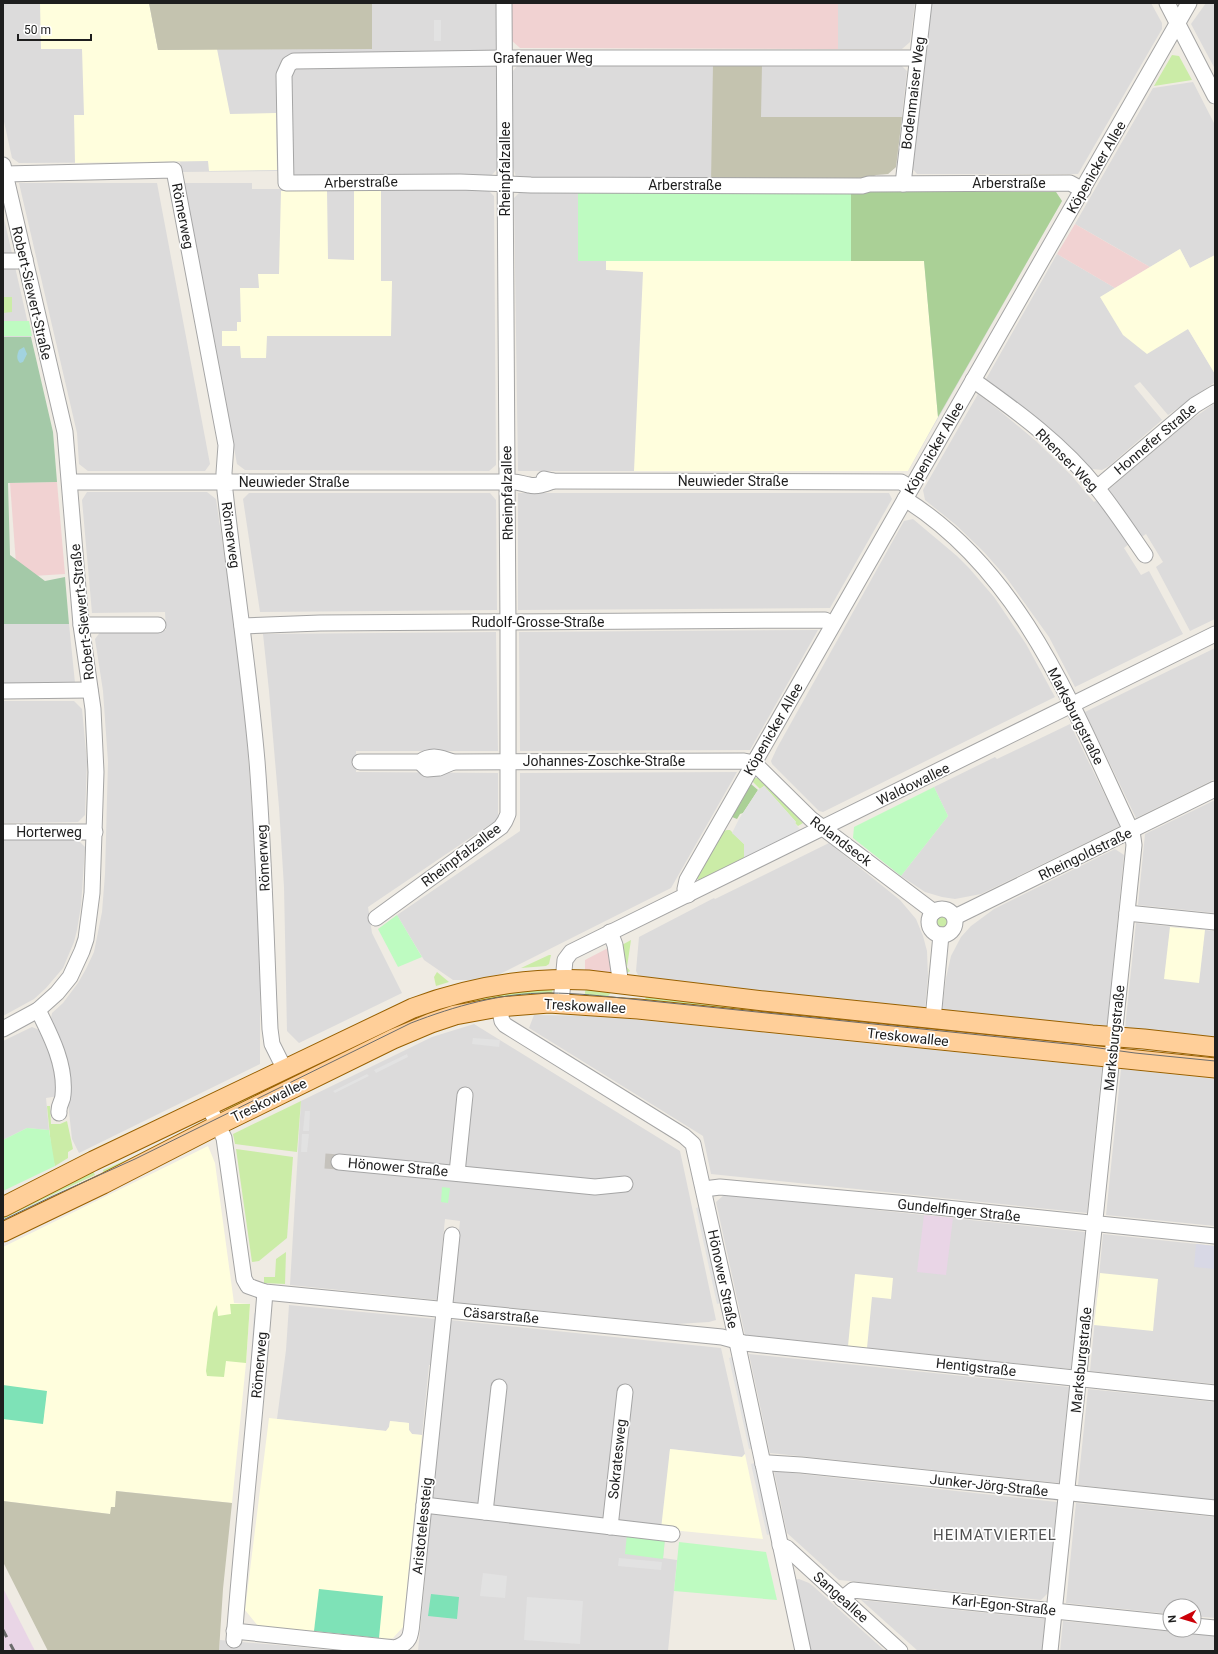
<svg xmlns="http://www.w3.org/2000/svg" width="1218" height="1654" font-family="Roboto,sans-serif">
  <style>
    .residential { fill: #dcdbdb }
    .commercial { fill: #f1d2d2 }
    .industrial { fill: #e9d5e6 }
    .education { fill: #fffedd }
    .construction { fill: #c4c3af }
    .grass { fill: #cbeca7 }
    .forest { fill: #aad096 }
    .cemetery { fill: #a4c9a8 }
    .park { fill: #befbc1 }
    .pitch { fill: #7ee2b7 }
    .parking { fill: #e2e2e2 }
    .plaza { fill: #d8d8e5 }
    .water { fill: #a2d3df }
    .lines { fill: none; stroke-linecap: round; stroke-linejoin: round }
    .minor-tunnel { stroke: #c5c2bc; stroke-width: 15; stroke-dasharray: 15 8; stroke-linecap: butt }
    .minor-casing { stroke: #a5a5a5; stroke-width: 17 }
    .major-casing { stroke: #986000; stroke-width: 21 }
    .minor { stroke: #fff; stroke-width: 15 }
    .major { stroke: #ffcf99; stroke-width: 19 }
    .tram { stroke: #6c6c6c; stroke-width: 1 }
    .rail { stroke: #6c6c6c; stroke-width: 3; stroke-dasharray: 8 8; stroke-linecap: butt }
    .labels { text-anchor: middle; dominant-baseline: central; stroke-width: 3.5; stroke-linejoin: round; paint-order: stroke }
    .street-label { font-size: 14px; fill: #1e1e1e; stroke: #fff }
    .neighbourhood-label { font-size: 15px; letter-spacing: 1px; fill: #515151; stroke: #fff }
  </style>
  <rect width="100%" height="100%" fill="#efebe3"/>
  <g class="residential">
    <path d="M3 3H496L498 168 491 176H301L277 171 182 172 180 162 19 163 12 158 3 117Z"/>
    <path d="M838 3H915L910 42 902 49H838Z"/>
    <path d="M930 3H1151L1162 23V29L1078 174H917L911 167Z"/>
    <path d="M1206 3H1215V69L1191 24Z"/>
    <path d="M519 64H900L907 71 896 167 888 174 876 175 860 183H526L516 177 513 167 512 72Z"/>
    <path d="M1193 82 1215 125V255L1190 268 1180 249 1150 267 1075 224 1153 88Z"/>
    <path d="M19 183H157L210 464 205 471H88L79 464 77 433Z"/>
    <path d="M184 183H252V189H487L494 196 496 465 489 471 245 470 237 464Z"/>
    <path d="M520 192H1056L1062 201 908 471H518L514 198Z"/>
    <path d="M3 214 31 337H3Z"/>
    <path d="M1057 254 1115 288 1101 297 1188 329 1215 374V382L1168 415 1140 382 1134 386 1162 420 1109 466 1102 470 1092 469 1085 465 1036 417 986 379Z"/>
    <path d="M978 394 1000 411 1036 441 1071 475 1094 502 1097 500 1102 506 1129 544 1124 548 1141 575 1149 571 1183 634 1075 687 1049 637 1006 577 984 552 956 525 925 500 923 490Z"/>
    <path d="M1215 403V619L1190 631 1156 567 1163 562 1146 534 1140 538 1108 495V490L1188 422Z"/>
    <path d="M87 492H207L216 499 236 634 247 739 257 887 260 957V1064L79 1153 72 1139 68 1103 50 1024 52 1013 63 1003 78 983 86 969 94 952 102 912 105 874 108 762 103 691 95 639 101 631 166 630 165 612 92 613 82 500Z"/>
    <path d="M249 493H490L496 500 497 610 260 612 243 499Z"/>
    <path d="M518 493H889L892 499 830 608 518 610Z"/>
    <path d="M913 519 957 556 969 568 994 597 1026 644 1055 697 823 812 819 811 772 764 771 761 777 748 904 521Z"/>
    <path d="M3 624H69L75 683 3 684Z"/>
    <path d="M818 630 750 750 520 751 519 632Z"/>
    <path d="M496 632 498 751H356V772L498 773V819L368 907 372 933 402 993 299 1043 287 1031 284 887 279 807 269 691 263 634Z"/>
    <path d="M1215 648V779L1136 818 1085 712Z"/>
    <path d="M3 701H74L82 709 87 762 85 815 78 822 3 823Z"/>
    <path d="M1070 724 1120 826 981 894 955 899 942 897 925 892 901 876 948 816 934 787 995 757 997 759Z"/>
    <path d="M737 772 671 888 500 974 475 980H453L424 960 397 915 520 831V773Z"/>
    <path d="M1215 800V913L1138 905 1145 834Z"/>
    <path d="M3 840H78L85 847 81 906 77 930 74 942 63 968 46 988 34 999 3 1016Z"/>
    <path d="M829 843 900 900 916 919 923 936 927 951 928 976 925 1008 647 979 638 975 636 971 639 937 714 898 715 899Z"/>
    <path d="M1115 849 1124 855 1107 1027 942 1010 946 978 951 956 961 937 971 926 994 909Z"/>
    <path d="M1136 923 1215 931V1037L1125 1028Z"/>
    <path d="M534 1015 601 1016 1102 1067 1087 1213 711 1174 703 1136 529 1028Z"/>
    <path d="M474 1024 680 1151 716 1320 709 1322 677 1324 452 1302 460 1221 445 1219 437 1300 290 1285 301 1101 432 1037Z"/>
    <path d="M32 1027 42 1031 52 1055 59 1096 46 1098 49 1130 27 1128 3 1140V1041Z"/>
    <path d="M1121 1069 1215 1079V1226L1106 1215Z"/>
    <path d="M725 1194 1085 1232 1071 1369 745 1335 716 1202Z"/>
    <path d="M1103 1234 1215 1246V1384L1090 1371Z"/>
    <path d="M289 1305 436 1319 431 1365H429L422 1435 412 1434 409 1430V1423L390 1421 389 1427 386 1431 277 1419 286 1350Z"/>
    <path d="M450 1320 721 1348 745 1454 742 1457 670 1449 666 1529 663 1558 677 1560 668 1651H418Z"/>
    <path d="M749 1354 1069 1387 1059 1483 770 1453Z"/>
    <path d="M1088 1389 1215 1402V1500L1078 1485Z"/>
    <path d="M774 1471 1057 1502 1048 1593 1041 1600 839 1580 787 1533Z"/>
    <path d="M1076 1503 1215 1517V1618L1194 1616V1606H1170V1614L1066 1603Z"/>
    <path d="M799 1579 809 1583 813 1586 885 1651H807L792 1580Z"/>
    <path d="M861 1600 1045 1619 1042 1651H918Z"/>
    <path d="M1063 1621 1215 1636V1651H1060Z"/>
    <path d="M220 1640 289 1646 339 1651H219Z"/>
  </g>
  <g class="commercial">
    <path d="M511 3H838V49L520 48 511 40Z"/>
    <path d="M1075 224 1113 246 1150 267 1115 288 1057 254Z"/>
    <path d="M57 482 65 574 17 577 10 483Z"/>
    <path d="M610 947 611 972 608 973 585 971V960Z"/>
  </g>
  <g class="industrial">
    <path d="M924 1215 953 1218 946 1275 917 1272Z"/>
    <path d="M3 1588 35 1651H3Z"/>
  </g>
  <g class="education">
    <path d="M40 3H149L158 50 217 49 230 114 276 113 277 170 209 171 208 161 75 163 74 115H84L82 49H41Z"/>
    <path d="M327 190 328 259 354 260V190H381V281H392L391 336H267L266 358H241L240 346H222V331H237V322H241L240 288H259L258 274H279L281 191Z"/>
    <path d="M1180 249 1190 268 1215 255V374L1188 329 1147 354 1123 335 1100 297Z"/>
    <path d="M606 260H924L938 417 908 471H634L643 272 606 270Z"/>
    <path d="M1170 927 1205 930 1199 983 1164 979Z"/>
    <path d="M208 1146 215 1163 234 1303 250 1304 246 1363 232 1503 117 1491 115 1508 110 1514 3 1501V1247Z"/>
    <path d="M1100 1273 1158 1279 1153 1331 1094 1325Z"/>
    <path d="M855 1274 893 1278 891 1299 872 1297 867 1348 848 1346Z"/>
    <path d="M269 1418 386 1431 389 1427 390 1421 409 1423V1430L412 1434 422 1435 403 1627 393 1638 385 1639 258 1626 245 1610Z"/>
    <path d="M670 1449 742 1457 745 1454 763 1539 661 1529Z"/>
  </g>
  <g class="construction">
    <path d="M149 3H372V49L158 50Z"/>
    <path d="M713 64H762L761 117H902L896 167 888 174 876 175 860 183H711Z"/>
    <path d="M116 1491 232 1503 223 1589 219 1651H48L3 1562V1501L110 1514 111 1507H115Z"/>
  </g>
  <g class="grass">
    <path d="M1172 55 1179 56 1192 80 1154 86Z"/>
    <path d="M3 297H12V312L3 313Z"/>
    <path d="M755 778H759L803 823 798 826 795 823 796 822 764 786 760 789 752 781Z"/>
    <path d="M727 830H730L744 844V858L742 861 699 881 697 878 724 831Z"/>
    <circle cx="943" cy="922" r="7"/>
    <path d="M631 940 627 967 630 971 627 973 620 946Z"/>
    <path d="M549 955H551L549 964 546 966 521 968Z"/>
    <path d="M437 972 449 982 436 986 434 977Z"/>
    <path d="M553 986 552 995 512 997 229 1115 225 1107 450 1000Z"/>
    <path d="M586 987 613 990 605 1000 584 998Z"/>
    <path d="M646 994 973 1032V1037L645 1003Z"/>
    <path d="M301 1101 297 1152 235 1144 233 1134Z"/>
    <path d="M47 1106H50L51 1124H60L67 1121 73 1149 68 1152V1158L55 1166 52 1156Z"/>
    <path d="M195 1126 196 1128 104 1174 103 1170 131 1158Z"/>
    <path d="M236 1149 293 1157 287 1238 259 1261 252 1262Z"/>
    <path d="M91 1167 95 1175 58 1192 3 1219V1216Z"/>
    <path d="M286 1252 285 1284 264 1283V1277H275L276 1259Z"/>
    <path d="M230 1304H250L246 1363 226 1361 224 1377 207 1376 206 1371 213 1313 217 1305 218 1316 231 1314Z"/>
  </g>
  <g class="forest">
    <path d="M851 192H1056L1062 201 938 417 924 261H851Z"/>
    <path d="M751 784 758 790 743 813 740 814 737 819 732 817Z"/>
  </g>
  <path class="cemetery" d="M3 337H31L53 432 57 482 8 483 10 555 45 581 65 577 69 624H3Z"/>
  <g class="park">
    <rect x="578" y="192" width="273" height="69"/>
    <path d="M3 321H29L32 336H3Z"/>
    <path d="M934 787 948 816 901 876 853 838 854 827Z"/>
    <path d="M397 915 422 957 398 967 378 929Z"/>
    <path d="M27 1128 49 1130 55 1166 3 1191V1140Z"/>
    <path d="M442 1187 450 1188 448 1203 441 1202Z"/>
    <path d="M627 1534 665 1538 663 1559 625 1554Z"/>
    <path d="M679 1542 766 1552 777 1600 674 1591Z"/>
  </g>
  <g class="pitch">
    <path d="M3 1385 47 1391 43 1424 3 1419Z"/>
    <path d="M319 1589 383 1596 379 1638 314 1631Z"/>
    <path d="M431 1594 459 1597 457 1619 428 1616Z"/>
  </g>
  <g class="parking">
    <rect x="434" y="20" width="7" height="21"/>
    <path d="M764 786 796 822 795 823 801 831 742 861 744 857V844L732 833 739 819 758 790Z"/>
    <path d="M473 1038 500 1040 499 1047 472 1044Z"/>
    <path d="M407 1054 408 1057 376 1073 374 1070Z"/>
    <path d="M367 1074 369 1076 335 1093 333 1091Z"/>
    <path d="M305 1111H310L309 1131H303Z"/>
    <path d="M302 1134H309L307 1152H301Z"/>
    <path d="M703 1206 724 1302 717 1304 696 1208Z"/>
    <path d="M254 1313 261 1314 254 1358 251 1357Z"/>
    <path d="M735 1356 755 1448 749 1449 729 1358Z"/>
    <path d="M758 1462 773 1533 767 1535 751 1464Z"/>
    <path d="M619 1558 662 1562 661 1570 618 1566Z"/>
    <path d="M483 1573 507 1576 505 1598 480 1596Z"/>
    <path d="M527 1597 583 1601 580 1644 524 1640Z"/>
  </g>
  <path class="plaza" d="M1196 1244 1215 1246V1269L1194 1267Z"/>
  <path class="water" d="M24 347 27 354 23 362 20 363C16 359 17 355 19 350Z"/>
  <g class="lines">
    <path class="minor-tunnel" d="M325 1161 339 1162"/>
    <g class="minor-casing">
      <g id="minor">
        <path d="M1167 3 1215 96"/>
        <path d="M917 58H504L294 61 289 64 284 75 286 183 460 182 531 185 862 186 869 184 1070 183 1083 190"/>
        <path d="M3 165 65 432 81 625 93 709 96 772 92 893 86 939 82 951 70 977 57 993 38 1010 3 1029"/>
        <path d="M5 174 174 170 226 445 224 473 225 491C235 581 249 670 257 761 264 850 266 939 270 1029L272 1044 285 1070"/>
        <path d="M903 184 924 3"/>
        <path d="M3 261H17L25 259"/>
        <path d="M973 380C1018 412 1063 445 1097 488 1114 509 1129 532 1145 555"/>
        <path d="M544 479 553 481 901 482 911 488"/>
        <path d="M70 482H513C519 482 523 484 529 485 537 487 545 484 553 481"/>
        <path d="M1097 488 1195 405 1215 393"/>
        <path d="M905 499C1021 572 1072 705 1128 824L1132 831 1134 845 1050 1651"/>
        <path d="M81 625H158"/>
        <path d="M242 626 320 623 825 620 833 624"/>
        <path d="M3 691 90 690"/>
        <path d="M360 762H420C431 754 440 757 453 762L744 761 754 763"/>
        <path d="M420 762 427 769 439 768 453 762"/>
        <path d="M754 763 811 819 934 912"/>
        <path d="M3 832H95"/>
        <path d="M688 895 685 889 687 880 1189 3"/>
        <circle cx="942" cy="922" r="13"/>
        <path d="M1127 913 1215 922"/>
        <path d="M955 917 1215 789"/>
        <path d="M376 918 501 827 505 821 508 814V629L504 3"/>
        <path d="M610 932 615 945 621 985"/>
        <path d="M561 1003 565 960 571 952 1215 634"/>
        <path d="M499 1007 502 1021 505 1025 684 1136 693 1144 737 1342 803 1651"/>
        <path d="M38 1010C51 1036 66 1065 63 1095 63 1102 58 1104 59 1113"/>
        <path d="M933 1019 941 935"/>
        <path d="M208 1105 224 1138 244 1279 248 1286 265 1292 722 1337 744 1343 1215 1393"/>
        <path d="M339 1162 595 1187 625 1184"/>
        <path d="M457 1173 465 1095"/>
        <path d="M704 1189 720 1187 908 1204 1215 1236"/>
        <path d="M763 1464 769 1463 801 1465 1215 1508"/>
        <path d="M424 1505 672 1534"/>
        <path d="M485 1512 499 1387"/>
        <path d="M610 1527 625 1392"/>
        <path d="M780 1545 787 1548 900 1651"/>
        <path d="M842 1599 853 1590 1170 1623"/>
        <path d="M1194 1626 1215 1628"/>
        <path d="M234 1631 395 1648C410 1643 411 1636 412 1622L452 1235"/>
        <path d="M234 1640C243 1524 256 1408 265 1292"/>
      </g>
    </g>
    <g class="major-casing">
      <g id="major">
        <path d="M3 1207 93 1161 413 1008C470 987 528 977 588 980L764 1001 1092 1035 1144 1039 1215 1047"/>
        <path d="M3 1232 103 1184 218 1125 393 1039 431 1023 455 1015 499 1007 549 1003 638 1009 1215 1068"/>
      </g>
    </g>
    <use href="#minor" class="minor"/>
    <use href="#major" class="major"/>
    <path class="tram" d="M3 1220 53 1196 135 1159 411 1023C455 1006 501 993 548 993 576 993 603 996 631 999L1077 1045 1135 1053 1215 1061"/>
    <path class="rail" d="M3 1630 14 1651"/>
  </g>
  <g class="labels">
    <g class="street-label">
      <text x="543" y="58">Grafenauer Weg</text>
      <text transform="translate(913 93) rotate(-83)">Bodenmaiser Weg</text>
      <text transform="translate(1096 167) rotate(-60)">Köpenicker Allee</text>
      <text transform="translate(505 169) rotate(-90)">Rheinpfalzallee</text>
      <text transform="translate(361 182) rotate(-1)">Arberstraße</text>
      <text x="1009" y="183">Arberstraße</text>
      <text x="685" y="185">Arberstraße</text>
      <text transform="translate(183 216) rotate(79)">Römerweg</text>
      <text transform="translate(32 293) rotate(77)">Robert-Siewert-Straße</text>
      <text transform="translate(1155 439) rotate(-40)">Honnefer Straße</text>
      <text transform="translate(934 448) rotate(-60)">Köpenicker Allee</text>
      <text transform="translate(1067 460) rotate(45)">Rhenser Weg</text>
      <text x="733" y="481">Neuwieder Straße</text>
      <text x="294" y="482">Neuwieder Straße</text>
      <text transform="translate(507 493) rotate(-91)">Rheinpfalzallee</text>
      <text transform="translate(231 535) rotate(82)">Römerweg</text>
      <text transform="translate(82 612) rotate(-96)">Robert-Siewert-Straße</text>
      <text x="538" y="622">Rudolf-Grosse-Straße</text>
      <text transform="translate(1076 716) rotate(63)">Marksburgstraße</text>
      <text transform="translate(773 729) rotate(-60)">Köpenicker Allee</text>
      <text x="604" y="761">Johannes-Zoschke-Straße</text>
      <text transform="translate(913 784) rotate(-26)">Waldowallee</text>
      <text x="49" y="832">Horterweg</text>
      <text transform="translate(841 841) rotate(37)">Rolandseck</text>
      <text transform="translate(1085 854) rotate(-26)">Rheingoldstraße</text>
      <text transform="translate(461 855) rotate(-37)">Rheinpfalzallee</text>
      <text transform="translate(263 858) rotate(-93)">Römerweg</text>
      <text transform="translate(585 1006) rotate(3)">Treskowallee</text>
      <text transform="translate(908 1037) rotate(6)">Treskowallee</text>
      <text transform="translate(1114 1038) rotate(-84)">Marksburgstraße</text>
      <text transform="translate(269 1100) rotate(-26)">Treskowallee</text>
      <text transform="translate(398 1167) rotate(5)">Hönower Straße</text>
      <text transform="translate(959 1210) rotate(6)">Gundelfinger Straße</text>
      <text transform="translate(723 1279) rotate(78)">Hönower Straße</text>
      <text transform="translate(501 1315) rotate(5)">Cäsarstraße</text>
      <text transform="translate(1081 1360) rotate(-84)">Marksburgstraße</text>
      <text transform="translate(259 1365) rotate(-85)">Römerweg</text>
      <text transform="translate(976 1367) rotate(6)">Hentigstraße</text>
      <text transform="translate(617 1459) rotate(-84)">Sokratesweg</text>
      <text transform="translate(989 1485) rotate(6)">Junker-Jörg-Straße</text>
      <text transform="translate(422 1526) rotate(-84)">Aristotelessteig</text>
      <text transform="translate(841 1597) rotate(42)">Sangeallee</text>
      <text transform="translate(1004 1605) rotate(6)">Karl-Egon-Straße</text>
    </g>
    <g class="neighbourhood-label">
      <text x="995" y="1535">HEIMATVIERTEL</text>
    </g>
  </g>
  <rect width="1218" height="1654" fill="none" stroke="#1e1e1e" stroke-width="8"/>
  <g transform="translate(1182 1618) rotate(265)"><circle r="19" fill="#ffffff" stroke="#a5a5a5"/>
  <path d="M0-3L7 15L0 10L-7 15Z" fill="#cc0008"/>
  <text y="-6" font-size="11" font-weight="bold" text-anchor="middle" fill="#1e1e1e">N</text>
  </g>
  <path d="M18 34v6h73v-6" fill="none" stroke="#1e1e1e" stroke-width="2"/>
  <text x="24" y="34" font-size="12" fill="#1e1e1e" stroke="#ffffff" stroke-width="3" paint-order="stroke">50 m</text>
</svg>
